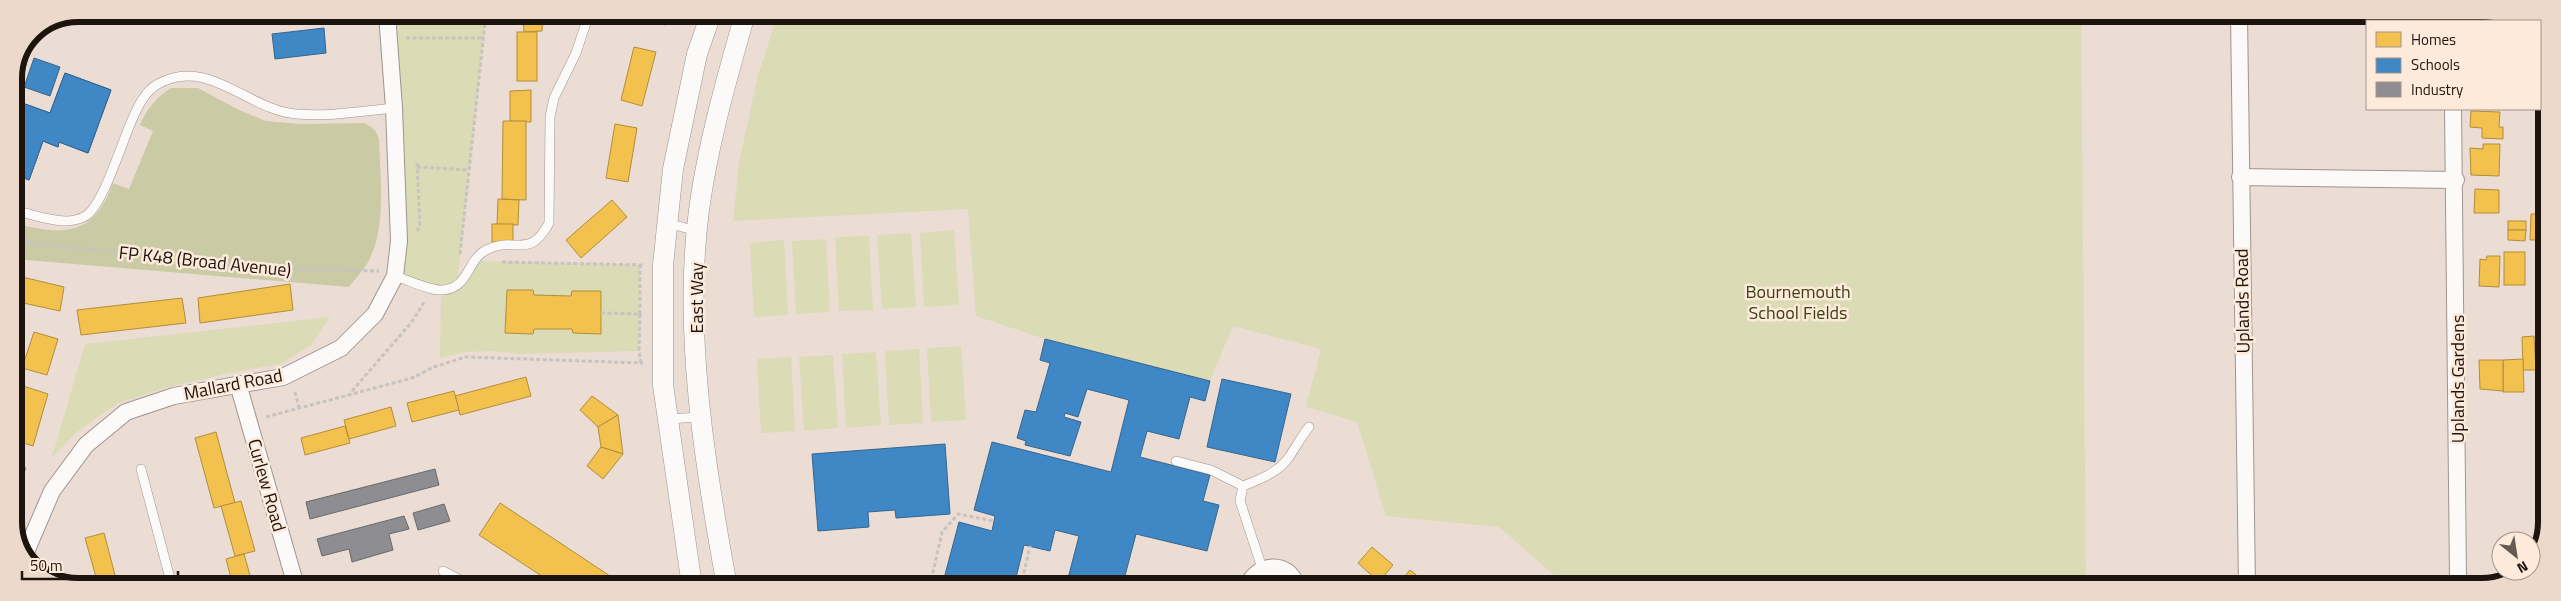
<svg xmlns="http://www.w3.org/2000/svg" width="2561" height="601" font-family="'Titillium Web',sans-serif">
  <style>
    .green { fill: #dbdbb6 }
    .forest { fill: #cacaa5 }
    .homes { fill: #f2c14e; stroke: #b28d3b }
    .schools { fill: #3f88c5; stroke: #35658e }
    .industry { fill: #8d8d92; stroke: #6b696a }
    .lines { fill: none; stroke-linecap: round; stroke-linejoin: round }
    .service-casing { stroke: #9f948e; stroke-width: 10 }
    .minor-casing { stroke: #9f948e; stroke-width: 18 }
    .tertiary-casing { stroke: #9f948e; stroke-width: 21 }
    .path { stroke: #c7c3c0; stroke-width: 3; stroke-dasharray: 4 2.5; stroke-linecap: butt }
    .service { stroke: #fcfaf9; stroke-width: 9 }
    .minor { stroke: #fcfaf9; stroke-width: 16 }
    .tertiary { stroke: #fcfaf9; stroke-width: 20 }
    .labels { text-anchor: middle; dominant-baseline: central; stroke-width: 5; stroke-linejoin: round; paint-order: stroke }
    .street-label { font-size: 18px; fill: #1d140e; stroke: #feeadb }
    .park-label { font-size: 18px; fill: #3b4215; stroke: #feeadb }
    .rim { fill: none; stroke: #1d140e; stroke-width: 6 }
  </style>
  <rect width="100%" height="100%" fill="#ebddd4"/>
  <g class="green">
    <path d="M387 14H486L457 285 475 261 640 265 639 351 519 354 492 351 465 352 440 358 441 290 395 276Z"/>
    <path d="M778 14 2081 15 2086 587H1568L1499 527 1386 516 1357 422 1306 407 1321 349 1233 326 1210 381 1045 339 976 316 968 209 733 221 739 163 758 75Z"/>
    <path d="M954 230 959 305 924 307 920 233Z"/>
    <path d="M911 233 916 307 882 309 877 235Z"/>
    <path d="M869 236 873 310 839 311 835 237Z"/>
    <path d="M826 239 830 312 796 314 792 241Z"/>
    <path d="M784 240 788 315 754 317 750 243Z"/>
    <path d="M330 317 311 345 281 364 234 372 169 387 118 403 78 431 52 457 85 344Z"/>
    <path d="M961 346 966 420 931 422 927 348Z"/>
    <path d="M919 349 923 423 889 425 885 351Z"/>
    <path d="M876 352 881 425 846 428 842 354Z"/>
    <path d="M833 355 838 428 804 431 799 357Z"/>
    <path d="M791 357 795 431 761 433 757 359Z"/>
  </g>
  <path class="forest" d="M171 88H198L239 110 266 121 301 124 365 123 375 130 379 139C380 178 387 227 368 262 363 271 355 279 349 287L14 259V223C63 236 94 237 113 183L129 189 153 131 140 125C147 108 156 98 171 88Z"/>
  <g class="homes">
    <path d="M523 14H543L542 31 524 32Z"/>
    <path d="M645 14H668L665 25 643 18Z"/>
    <path d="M2468 15H2496L2502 20 2468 21Z"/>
    <rect x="517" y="32" width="20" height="49"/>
    <path d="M634 47 656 52 642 106 621 100Z"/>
    <path d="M531 90V122L510 121V91Z"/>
    <path d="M2471 111 2500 112 2499 127H2503V139L2482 138V128L2470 127Z"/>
    <path d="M503 121H526V200L502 199Z"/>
    <path d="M615 124 637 128 628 182 606 178Z"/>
    <path d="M2483 144H2500L2499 176 2471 175 2470 148 2483 149Z"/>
    <path d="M2475 189 2499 190V213H2474Z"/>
    <path d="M498 199 519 200 518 225 497 224Z"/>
    <path d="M612 200 627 217 581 258 566 240Z"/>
    <path d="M2531 214H2547V240H2530Z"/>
    <rect x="2508" y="221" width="18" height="9"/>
    <rect x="492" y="224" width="21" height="18"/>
    <path d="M2508 230H2526L2525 241 2508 240Z"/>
    <rect x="2504" y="252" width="21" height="33"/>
    <path d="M2487 256H2500L2499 287 2479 286 2480 259 2486 260Z"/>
    <path d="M14 275 64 287 60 311 14 301Z"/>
    <path d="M290 284 293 310 200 323 198 298Z"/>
    <path d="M507 290H533L534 295 571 296 572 291H601V334L573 333 572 329H534L533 334 505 333Z"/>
    <path d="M182 298 186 323 81 335 77 310Z"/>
    <path d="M34 332 58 339 47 375 22 368Z"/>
    <path d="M2534 336 2536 370H2523L2522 337Z"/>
    <path d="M2542 337H2546V356H2541Z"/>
    <path d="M2523 359 2524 392H2503V360Z"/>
    <path d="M2479 360H2503V391L2480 389Z"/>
    <path d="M526 377 531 396 460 415 455 396Z"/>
    <path d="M14 383 48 394 33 446 14 440V421L20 401 14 400Z"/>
    <path d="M454 391 459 410 412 422 407 403Z"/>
    <path d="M592 396 618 415 598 427 580 410Z"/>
    <path d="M391 407 396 426 349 439 344 420Z"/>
    <path d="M618 415 623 454 601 447 598 427Z"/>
    <path d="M345 426 350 443 305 455 301 438Z"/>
    <path d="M216 432 235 503 214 508 195 438Z"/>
    <path d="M601 447 623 454 603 479 587 466Z"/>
    <path d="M14 463 26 468 14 498Z"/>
    <path d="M241 501 255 551 235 556 221 506Z"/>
    <path d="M500 503 625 586H557L479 535Z"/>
    <path d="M104 533 116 579 98 584 85 538Z"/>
    <path d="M1372 547 1393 565 1379 582 1358 563Z"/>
    <path d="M244 554 253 586H233L226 559Z"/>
    <path d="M1410 570 1426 583 1424 587H1396Z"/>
  </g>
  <g class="schools">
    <path d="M324 28 326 53 275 59 272 34Z"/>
    <path d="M39 30 28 58 14 99V78L33 32Z"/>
    <path d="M39 30 28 58 14 99V78L33 32Z"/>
    <path d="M34 58 60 67 50 96 24 87Z"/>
    <path d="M65 73 111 90 88 153 59 142 58 147 43 141 29 180 14 174V100L50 113Z"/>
    <path d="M65 73 111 90 88 153 59 142 58 147 43 141 29 180 14 174V100L50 113Z"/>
    <path d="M1045 339 1210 381 1205 401 1190 397 1179 439 1147 431 1140 457 1210 475 1203 501 1219 505 1207 551 1136 534 1122 587 1066 586 1079 536 1055 530 1050 551 1024 545 1014 586H942L959 522 992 531 995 516 974 510 992 442 1111 472 1129 400 1087 389 1078 417 1065 413 1064 417 1081 422 1070 456 1025 445 1026 441 1017 438 1025 410 1036 412 1050 363 1040 360Z"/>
    <path d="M1222 379 1291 394 1275 462 1207 447Z"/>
    <path d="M945 444 950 514 896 518 895 510 868 512 869 527 818 531 812 454Z"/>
  </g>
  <g class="industry">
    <path d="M435 469 439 485 310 519 306 502Z"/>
    <path d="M444 504 450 521 418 530 413 513Z"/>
    <path d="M404 516 409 529 389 534 393 550 352 562 349 549 322 556 317 539Z"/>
  </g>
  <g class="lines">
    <g class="service-casing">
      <g id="service">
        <path d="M14 210C30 214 49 221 66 221 72 221 82 219 87 215 104 202 122 142 132 120 138 106 145 91 158 84 208 56 248 110 296 114 329 117 362 111 394 108"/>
        <path d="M667 223 697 231"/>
        <path d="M395 276C409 280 429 291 443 290 469 288 467 260 486 250 514 235 529 261 549 223L550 117 554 98 576 53 589 14"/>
        <path d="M667 419 701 417"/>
        <path d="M1176 461 1211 470 1243 486"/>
        <path d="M141 469 172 586"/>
        <path d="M1262 568 1240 501 1243 486C1259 480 1279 472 1289 457 1296 447 1301 437 1309 427"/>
        <path d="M443 571 472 586"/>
      </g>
    </g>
    <g class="minor-casing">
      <g id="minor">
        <path d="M2239 15 2247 587"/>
        <path d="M2450 15V21"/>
        <path d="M2453 109 2458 578"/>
        <path d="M2240 177 2456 180"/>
        <path d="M238 384 296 586"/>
        <path d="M25 554 52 491 86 445 126 412 174 396 283 377 341 348 375 314 395 276 399 241 394 108 387 14"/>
        <path d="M1247 587C1256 563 1289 559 1297 587"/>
      </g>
    </g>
    <g class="tertiary-casing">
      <g id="tertiary">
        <path d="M692 586 663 385V265L673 169 697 54 711 14"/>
        <path d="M727 586C705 467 683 331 699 210 708 143 727 78 745 14"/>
      </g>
    </g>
    <g class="path">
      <path d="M406 38H483"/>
      <path d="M417 163 420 226 417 231"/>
      <path d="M417 167 469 170"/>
      <path d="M14 241 275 269 379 271"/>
      <path d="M460 254 486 14"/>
      <path d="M502 262 643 265"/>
      <path d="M601 313 640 314V265"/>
      <path d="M640 314 639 351 641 363"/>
      <path d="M352 391 411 323 425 301"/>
      <path d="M295 392 299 408"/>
      <path d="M266 417 412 378 434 367 465 357 643 363"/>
      <path d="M930 586 942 532 958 514 994 521"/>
      <path d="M1021 586 1030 546"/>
    </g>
    <use href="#service" class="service"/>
    <use href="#minor" class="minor"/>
    <use href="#tertiary" class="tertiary"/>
  </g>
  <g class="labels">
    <g class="street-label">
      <text transform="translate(205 261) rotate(6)">FP K48 (Broad Avenue)</text>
      <text transform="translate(696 298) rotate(-90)">East Way</text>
      <text transform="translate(2242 301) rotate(-91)">Uplands Road</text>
      <text transform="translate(2457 379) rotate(-90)">Uplands Gardens</text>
      <text transform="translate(233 384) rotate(-11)">Mallard Road</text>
      <text transform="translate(267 485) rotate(74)">Curlew Road</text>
    </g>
    <g class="park-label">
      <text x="1798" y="291">Bournemouth<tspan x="1798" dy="21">School Fields</tspan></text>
    </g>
  </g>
  <path d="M0 0H2561V601H0ZM78 22H2482A56 56 0 0 1 2538 78V522A56 56 0 0 1 2482 578H78A56 56 0 0 1 22 522V78A56 56 0 0 1 78 22Z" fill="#ecd9cb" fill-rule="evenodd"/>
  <path class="rim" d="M78 22H2482A56 56 0 0 1 2538 78V522A56 56 0 0 1 2482 578H78A56 56 0 0 1 22 522V78A56 56 0 0 1 78 22Z"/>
  <rect x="2366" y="20" width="175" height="90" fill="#feeadb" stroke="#a49489"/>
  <rect x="2376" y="32" width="25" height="15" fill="#f2c14e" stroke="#a49489"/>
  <text x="2411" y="45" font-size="15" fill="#1d140e">Homes</text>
  <rect x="2376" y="58" width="25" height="15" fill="#3f88c5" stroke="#a49489"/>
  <text x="2411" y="70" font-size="15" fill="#1d140e">Schools</text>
  <rect x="2376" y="82" width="25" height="15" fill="#8d8d92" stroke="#a49489"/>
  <text x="2411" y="95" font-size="15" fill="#1d140e">Industry</text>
  <g transform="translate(2516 556) rotate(150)"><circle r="24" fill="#feeadb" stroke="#a49489"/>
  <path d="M0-4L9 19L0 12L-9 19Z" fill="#655a53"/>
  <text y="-8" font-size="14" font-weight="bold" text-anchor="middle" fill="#1d140e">N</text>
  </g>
  <path d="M22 571v8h156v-8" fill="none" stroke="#1d140e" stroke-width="2.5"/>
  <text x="30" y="571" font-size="15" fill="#1d140e" stroke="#feeadb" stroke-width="4" paint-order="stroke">50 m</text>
</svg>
